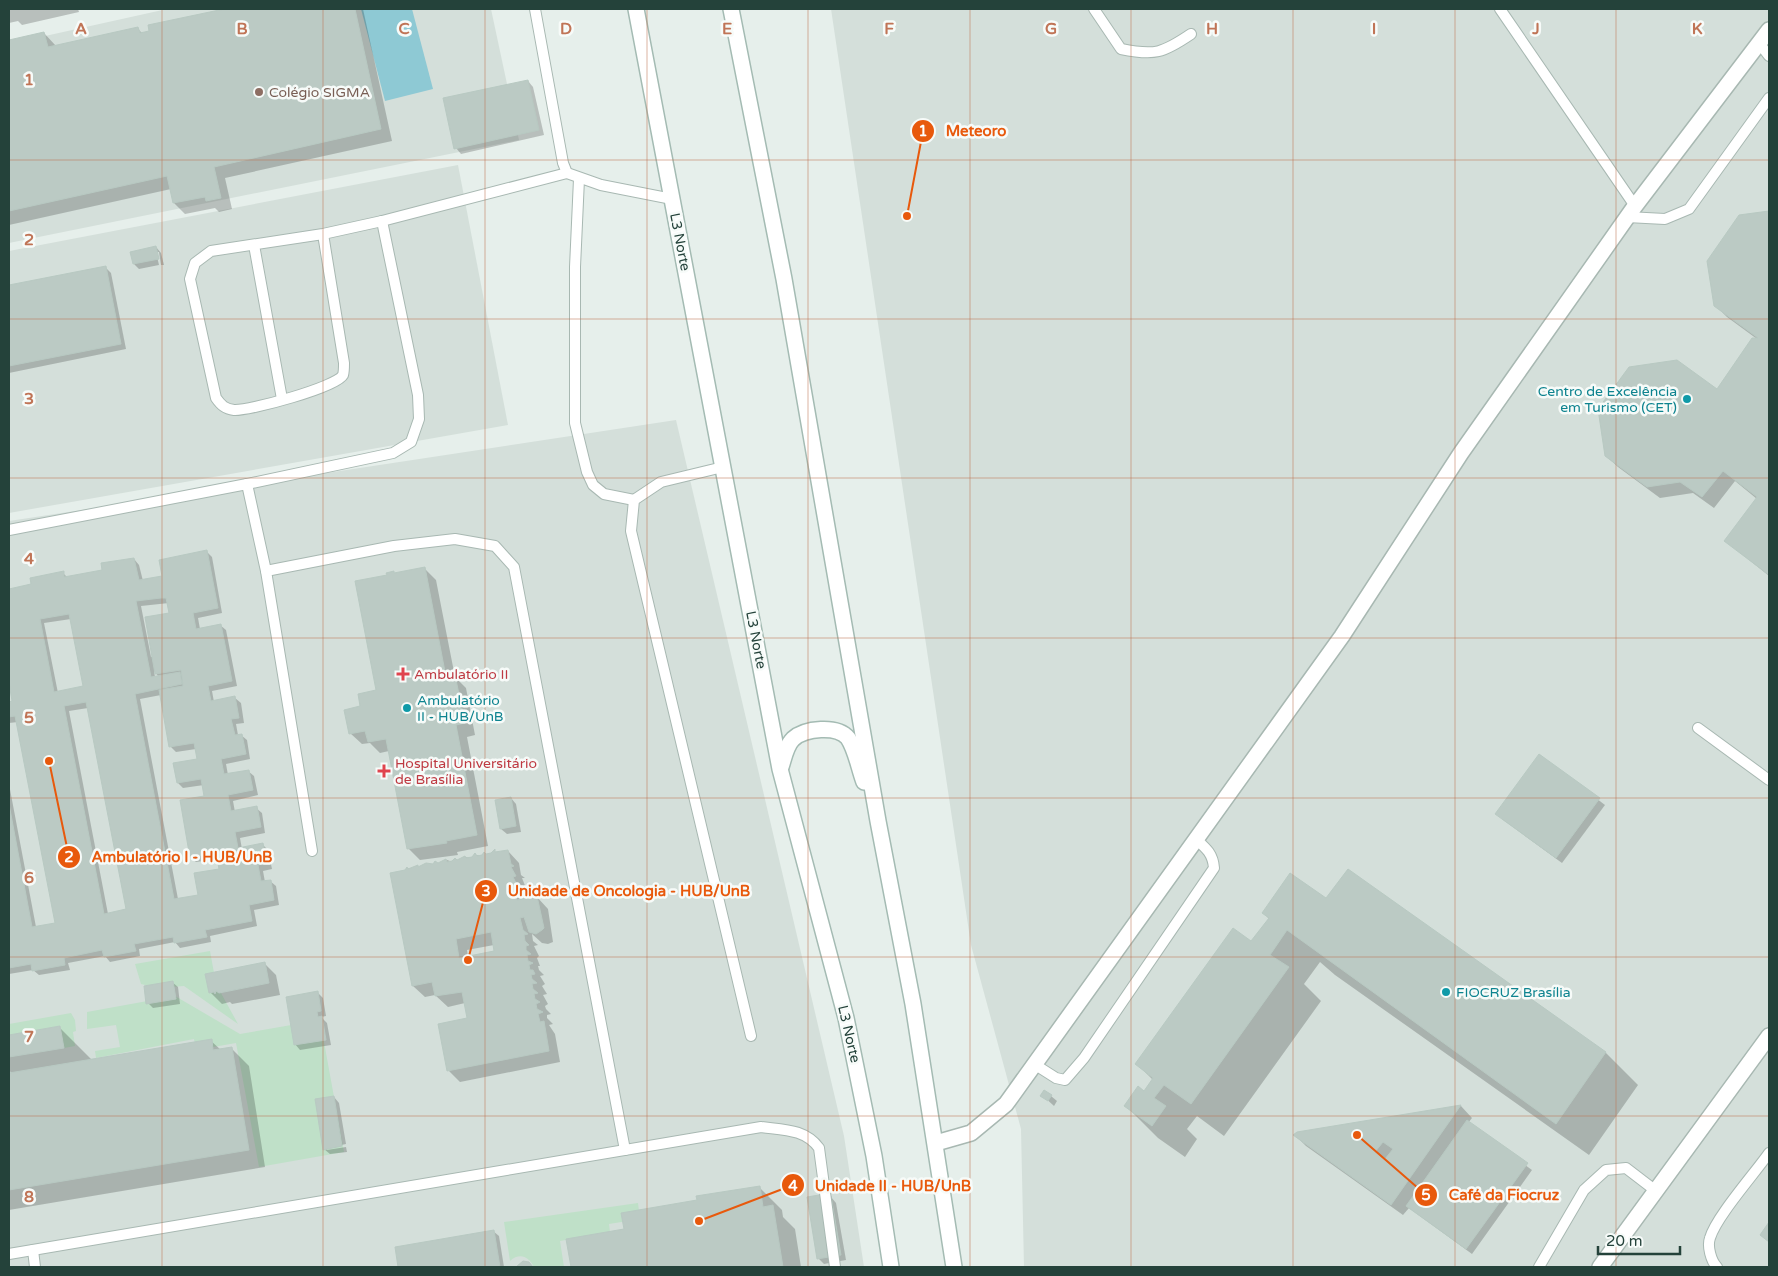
<svg xmlns="http://www.w3.org/2000/svg" width="1778" height="1276" font-family="'Varela Round',sans-serif">
  <style>
    .built { fill: #d4dfda }
    .green { fill: #bfe0c8 }
    .water { fill: #8ec9d4 }
    .shadow { fill: #0003; fill-rule: evenodd }
    .building { fill: #bbcac4; stroke: #b8c9c2; fill-rule: evenodd }
    .lines { fill: none; stroke-linecap: round; stroke-linejoin: round }
    .service-casing { stroke: #a8b8b2; stroke-width: 12 }
    .tertiary-casing { stroke: #a8b8b2; stroke-width: 18 }
    .secondary-casing { stroke: #a4bbb3; stroke-width: 18 }
    .service { stroke: #fff; stroke-width: 10 }
    .tertiary { stroke: #fff; stroke-width: 15 }
    .secondary { stroke: #fff; stroke-width: 15 }
    .grid { fill: none; stroke: #c07456; stroke-width: 1; stroke-opacity: 0.55 }
    .education-dot { fill: #8d6e63; stroke: #f7fbf9; stroke-width: 2 }
    .culture-dot { fill: #0f9aa8; stroke: #f7fbf9; stroke-width: 2 }
    .health-dot { fill: #e0444e; stroke: #f7fbf9; stroke-width: 2 }
    .labels { text-anchor: middle; dominant-baseline: central; stroke-width: 5; stroke-linejoin: round; paint-order: stroke }
    .education-label { font-size: 14px; fill: #785e54; stroke: #f7fbf9; text-anchor: start }
    .street-label { font-size: 14px; fill: #24423a; stroke: #f7fbf9 }
    .culture-label { font-size: 14px; fill: #0d838f; stroke: #f7fbf9; text-anchor: start }
    .health-label { font-size: 14px; fill: #be3a42; stroke: #f7fbf9; text-anchor: start }
    .grid-label { font-size: 16px; text-anchor: middle; font-weight: bold; fill: #c07456; stroke: #f7fbf9; stroke-width: 5; stroke-linejoin: round; paint-order: stroke }
    .leader { fill: none; stroke: #e8590c; stroke-width: 2 }
    .callout-dot { fill: #e8590c; stroke: #f7fbf9; stroke-width: 2 }
    .mark-label { font-size: 15px; text-anchor: middle; font-weight: bold; fill: #fff }
    .callout-label { font-size: 15px; text-anchor: middle; font-weight: bold; fill: #e8590c; stroke: #f7fbf9; stroke-width: 5; stroke-linejoin: round; paint-order: stroke }
  </style>
  <rect width="100%" height="100%" fill="#e6efeb"/>
  <g class="built">
    <path d="M167 9H491L519 140 9 243V44Z"/>
    <path d="M831 9H1769V1267H1024L1021 1129 971 945Z"/>
    <path d="M458 165 508 425 9 513V251Z"/>
    <path d="M676 420 844 1136 864 1267H9V521Z"/>
  </g>
  <g class="green">
    <path d="M210 951 216 984 238 1024 184 986 157 988 141 984 135 964Z"/>
    <path d="M175 996 240 1034 320 1020 344 1152 259 1167 236 1043 196 1050 194 1039 96 1058 95 1051 120 1047 116 1025 87 1029V1012Z"/>
    <path d="M71 1013 75 1020 76 1031 73 1032 75 1046 64 1048 60 1026 9 1035V1024Z"/>
    <path d="M638 1203 640 1219 609 1224 610 1232 560 1241 564 1267H534C529 1257 520 1252 510 1261L504 1222Z"/>
  </g>
  <path class="water" d="M361 9H412L433 89 385 101Z"/>
  <g class="shadow">
    <path d="M9 9H78L79 12 22 25 18 21 9 23Z"/>
    <path d="M230 9H363L392 141 225 178 232 209 219 212 215 208 185 214 174 203 171 189 9 225V41L44 33 56 46 138 29 143 34 151 32 149 26Z"/>
    <path d="M528 81 533 87 544 135 461 154 456 148Z"/>
    <path d="M1769 212V576L1726 541 1757 499 1735 481 1714 508 1693 493 1660 498 1618 467 1606 456 1718 391 1757 339 1727 317 1715 305 1740 216Z"/>
    <path d="M156 247 161 253 164 265H161L159 252H156L159 265 139 269 134 264Z"/>
    <path d="M106 268 111 273 126 349 9 373V286Z"/>
    <path d="M206 551 212 557 222 613 198 618 200 629 220 625 226 630 237 686 212 691 214 702 235 698 241 703 244 723 236 724 238 735H241L247 740 250 759 226 764 228 775 248 771 254 776 258 795 233 801 235 812 256 808 262 813 265 833 240 838 242 849 263 845 268 850 272 869 263 871 265 882 270 881 276 886 279 905 254 910 257 926 210 936 211 942 180 948 175 942 139 949 140 956 110 962 105 956 68 963 70 970 39 975 33 970 9 974V784L36 927 56 924 18 722 9 723V703L14 702 9 676V590L33 585 63 573 68 578 104 571 134 559 139 565 143 581 163 577ZM169 603 170 614 153 656 151 657 141 606ZM71 619 85 687 58 693 44 623ZM154 671 159 677H155ZM161 695 171 747 176 752 196 749 198 760 178 783 183 788 204 785 205 797 191 857 196 862 218 859 220 870 199 896 178 899 140 699ZM88 708 127 910 108 914 69 711Z"/>
    <path d="M425 569 436 580 455 677 466 688 475 735 467 737 488 846 457 852 458 855 420 860 408 848 389 751 380 753 370 743 362 744 350 733 362 707 377 691 395 574Z"/>
    <path d="M1540 755 1605 805 1562 863 1502 819Z"/>
    <path d="M511 798 516 804 521 832 507 834 501 829Z"/>
    <path d="M508 851 519 863 521 875 525 878H522L526 888H524L527 897 525 900 537 897 548 909 553 942 548 944 542 943 532 934 533 941 538 945 534 946 539 956 537 958 540 966H538L539 970 544 975 540 976 545 984 542 986 547 994 543 995 548 1004 545 1006 546 1009 551 1014 547 1015V1018L553 1024 549 1025 555 1034 560 1062 460 1082 449 1071 468 1019 465 1003 448 1007 435 995 425 997 413 986 405 871 408 868 410 870 444 864 447 860 453 862 456 859 458 861 464 857 472 858 475 855 483 856ZM494 945 496 952 468 958 467 950Z"/>
    <path d="M1348 870 1606 1053 1638 1085 1589 1155 1335 975 1320 962 1304 984 1321 1001 1224 1136 1197 1116 1187 1129 1197 1139 1185 1157 1158 1138 1126 1106 1144 1093 1153 1080 1137 1064 1252 943 1269 919 1264 913 1327 900Z"/>
    <path d="M264 963 276 975 280 995 232 1004 230 1002 222 1004 210 992Z"/>
    <path d="M172 982 178 987 180 1004 153 1008 148 1003Z"/>
    <path d="M318 993 323 998 326 1016 321 1017 327 1023 331 1045 300 1050 295 1044Z"/>
    <path d="M60 1028 92 1060 211 1041 221 1050 232 1049 249 1066 265 1167 9 1210V1074H12L9 1070V1036Z"/>
    <path d="M1042 1095 1051 1096 1057 1101 1054 1106Z"/>
    <path d="M334 1097 339 1103 346 1144 327 1148V1150L346 1147 347 1152 330 1154 324 1149Z"/>
    <path d="M1461 1106 1472 1118 1468 1123 1532 1170 1472 1254 1409 1208 1403 1215 1306 1146 1295 1135Z"/>
    <path d="M759 1187 782 1210 783 1217 795 1229 801 1267H572L568 1240 625 1230 698 1201Z"/>
    <path d="M831 1197 836 1203 846 1260 824 1264 819 1259 808 1198Z"/>
    <path d="M493 1231 499 1236 504 1267H400L396 1248Z"/>
  </g>
  <g class="building">
    <path d="M224 9H355L381 129 214 167 221 198 206 201 205 197 173 203 167 176 9 211V40L44 32 48 47 138 27 140 33 149 31 148 25Z"/>
    <path d="M528 80 539 130 454 149 443 98Z"/>
    <path d="M1769 211V575L1724 541 1757 497 1723 471 1702 497 1680 482 1647 487 1605 456 1598 409 1629 367 1677 360 1717 389 1752 338H1758L1714 306 1707 261 1739 215Z"/>
    <path d="M156 246 159 259 133 264 130 252Z"/>
    <path d="M106 266 121 344 9 366V285Z"/>
    <path d="M207 550 218 608 193 613 196 629 221 624 232 681 208 686 211 701 235 696 239 718 231 719 235 735 242 734 246 754 221 759 224 774 249 770 253 790 228 795 231 811 257 806 261 827 235 832 238 848 263 843 267 863 258 865 261 881 271 880 274 900 249 905 252 921 205 930 207 937 174 943 173 937 134 944 136 951 104 957 102 950 64 958 65 965 32 971 31 964 9 968V804L32 927 55 923 15 716 9 717V702L12 701 9 683V589L31 584 30 578 64 571V577L102 570 101 563 134 558 139 580 162 576 159 560ZM161 598H166L169 613 145 617 155 674 181 670 183 686 159 690 169 747 194 743 197 759 173 763 177 783 201 779 204 796 180 800 190 858 216 853 219 869 194 873 198 895 174 899 135 694 182 684 180 672 151 677 136 601ZM69 614 83 686 54 692 40 619ZM86 702 126 909 104 914 64 706Z"/>
    <path d="M425 567 446 677 455 675 465 723 456 725 477 835 446 841 447 843 407 849 386 739 368 742 365 731 349 734 344 710 360 706 358 694 376 690 355 581 387 575 386 573 394 571V573Z"/>
    <path d="M1539 754 1600 798 1556 858 1495 814Z"/>
    <path d="M511 797 516 826 500 829 495 800Z"/>
    <path d="M495 849V852L508 850 511 864 514 866 511 867 516 876 513 877 517 885 515 887 516 892 519 896H516L517 900 537 896 544 928 542 930 536 934 529 932 524 917 520 918 523 930 528 934 524 935 525 941 529 945 526 946V950L531 954 527 955 528 961 533 963 529 965 530 970H533L535 974 531 975 532 979 537 983 532 984 533 989 538 993 534 994 535 999 540 1002 536 1004 537 1009 543 1012 538 1014 540 1022 544 1021 549 1051 447 1071 438 1024 467 1018 462 992 435 996 432 982 412 986 390 873 405 870 407 867 408 869 418 865V867L426 863 433 864 435 861 438 863 446 859 447 862 452 861 455 858 457 860 465 856 466 858 472 857 475 853 477 856 482 855 484 852 486 854 491 853ZM491 932 494 951 459 958 456 939Z"/>
    <path d="M1348 869 1606 1052 1556 1124 1287 930 1270 955 1289 967 1191 1104 1164 1085 1154 1098 1166 1106 1152 1126 1124 1106 1138 1086 1144 1091 1153 1078 1135 1064 1233 928 1251 941 1269 918 1262 913 1290 873 1326 898Z"/>
    <path d="M265 962 269 983 219 993 216 991 215 994 214 992 209 993 205 974Z"/>
    <path d="M173 981 176 999 146 1004 144 986Z"/>
    <path d="M318 991 321 1011 317 1012 318 1017 322 1016 326 1040 294 1045 286 997Z"/>
    <path d="M60 1026 64 1048 9 1057V1035Z"/>
    <path d="M212 1039 213 1050 232 1047 249 1150 9 1190V1073Z"/>
    <path d="M1044 1090 1052 1095 1048 1101 1040 1096Z"/>
    <path d="M334 1096 342 1146 323 1150 315 1099Z"/>
    <path d="M1461 1105 1391 1205 1293 1135 1297 1132ZM1383 1142 1393 1149 1385 1159 1375 1152Z"/>
    <path d="M1467 1120 1528 1163 1466 1249 1406 1206Z"/>
    <path d="M760 1186 763 1207 773 1205 783 1267H571L566 1239 624 1229 621 1213 697 1200 696 1196Z"/>
    <path d="M825 1194V1197L831 1196 841 1255 817 1259 807 1197Z"/>
    <path d="M1769 1222V1242L1760 1235Z"/>
    <path d="M494 1230 500 1267H398L395 1247Z"/>
    <path d="M523 1261 529 1262 533 1267H516Z"/>
  </g>
  <g class="lines">
    <g class="service-casing">
      <g id="service">
        <path d="M535 9 563 163 567 173 601 185 672 199"/>
        <path d="M1094 9 1121 49C1155 56 1163 53 1191 34"/>
        <path d="M1500 9 1635 206"/>
        <path d="M1759 43 1769 56"/>
        <path d="M579 179 575 267V423L587 472 593 485 604 494 634 500"/>
        <path d="M1627 217 1665 219 1689 209 1769 98"/>
        <path d="M323 234 344 363C344 366 344 372 343 375 337 387 249 411 234 410 225 409 221 405 216 398L190 279 195 263 211 251 323 234 382 221 567 173"/>
        <path d="M254 245 282 399"/>
        <path d="M723 467 661 482 634 500 631 531 751 1036"/>
        <path d="M247 484 393 453 411 442 419 419 418 395 382 221"/>
        <path d="M9 530 247 484 266 571 312 851"/>
        <path d="M266 571 394 546 455 539 495 546 514 567 625 1150"/>
        <path d="M1698 728 1769 780"/>
        <path d="M1034 1064 1056 1078 1065 1080 1084 1058 1214 868C1213 854 1206 848 1197 840"/>
        <path d="M33 1250 35 1267"/>
        <path d="M9 1254 761 1127C784 1130 805 1129 819 1148L835 1267"/>
        <path d="M1539 1267 1584 1190 1606 1170 1626 1168 1656 1191"/>
        <path d="M1717 1267C1711 1261 1707 1246 1710 1238 1716 1217 1755 1173 1769 1153"/>
      </g>
    </g>
    <g class="tertiary-casing">
      <g id="tertiary">
        <path d="M936 1143 971 1133 1006 1104 1342 636 1461 453 1635 206 1769 30"/>
        <path d="M1600 1267 1769 1036"/>
      </g>
    </g>
    <g class="secondary-casing">
      <g id="secondary">
        <path d="M636 9 780 769 846 1018 874 1156 891 1267"/>
        <path d="M731 9 784 279 878 821 913 1004 954 1267"/>
        <path d="M781 767C784 758 786 746 793 739 805 728 837 725 848 738 856 750 859 769 864 782"/>
      </g>
    </g>
    <use href="#service" class="service"/>
    <use href="#tertiary" class="tertiary"/>
    <use href="#secondary" class="secondary"/>
  </g>
  <path class="grid" d="M162 9V1267M323 9V1267M485 9V1267M647 9V1267M808 9V1267M970 9V1267M1131 9V1267M1293 9V1267M1455 9V1267M1616 9V1267M9 160H1769M9 319H1769M9 478H1769M9 638H1769M9 798H1769M9 957H1769M9 1116H1769"/>
  <circle class="education-dot" cx="259" cy="92" r="5"/>
  <g class="culture-dot">
    <circle cx="1687" cy="399" r="5"/>
    <circle cx="407" cy="708" r="5"/>
    <circle cx="1446" cy="992" r="5"/>
  </g>
  <g class="health-dot">
    <path d="M400.5 666.5h5v5h5v5h-5v5h-5v-5h-5v-5h5z"/>
    <path d="M381.5 763.5h5v5h5v5h-5v5h-5v-5h-5v-5h5z"/>
  </g>
  <g class="labels">
    <g class="education-label">
      <text x="269" y="92">Colégio SIGMA</text>
    </g>
    <g class="street-label">
      <text transform="translate(680 242) rotate(79)">L3 Norte</text>
      <text transform="translate(756 640) rotate(79)">L3 Norte</text>
      <text transform="translate(849 1034) rotate(77)">L3 Norte</text>
    </g>
    <g class="culture-label">
      <text x="1677" y="391" text-anchor="end">Centro de Excelência<tspan x="1677" dy="16">em Turismo (CET)</tspan></text>
      <text x="417" y="700">Ambulatório<tspan x="417" dy="16">II - HUB/UnB</tspan></text>
      <text x="1456" y="992">FIOCRUZ Brasília</text>
    </g>
    <g class="health-label">
      <text x="414" y="674">Ambulatório II</text>
      <text x="395" y="763">Hospital Universitário<tspan x="395" dy="16">de Brasília</tspan></text>
    </g>
  </g>
  <g class="grid-label">
    <text x="81" y="34">A</text>
    <text x="242" y="34">B</text>
    <text x="404" y="34">C</text>
    <text x="566" y="34">D</text>
    <text x="727" y="34">E</text>
    <text x="889" y="34">F</text>
    <text x="1051" y="34">G</text>
    <text x="1212" y="34">H</text>
    <text x="1374" y="34">I</text>
    <text x="1536" y="34">J</text>
    <text x="1697" y="34">K</text>
    <text x="29" y="85">1</text>
    <text x="29" y="245">2</text>
    <text x="29" y="404">3</text>
    <text x="29" y="564">4</text>
    <text x="29" y="723">5</text>
    <text x="29" y="883">6</text>
    <text x="29" y="1042">7</text>
    <text x="29" y="1202">8</text>
  </g>
  <path class="leader" d="M907 216L923 131M49 761L69 857M468 960L486 891M699 1221L793 1185M1357 1135L1426 1195"/>
  <g class="callout-dot">
    <circle cx="907" cy="216" r="5"/>
    <circle cx="49" cy="761" r="5"/>
    <circle cx="468" cy="960" r="5"/>
    <circle cx="699" cy="1221" r="5"/>
    <circle cx="1357" cy="1135" r="5"/>
    <circle cx="923" cy="131" r="12"/>
    <circle cx="69" cy="857" r="12"/>
    <circle cx="486" cy="891" r="12"/>
    <circle cx="793" cy="1185" r="12"/>
    <circle cx="1426" cy="1195" r="12"/>
  </g>
  <g class="mark-label">
    <text x="923" y="136">1</text>
    <text x="69" y="862">2</text>
    <text x="486" y="896">3</text>
    <text x="793" y="1191">4</text>
    <text x="1426" y="1200">5</text>
  </g>
  <g class="callout-label">
    <text x="976" y="136">Meteoro</text>
    <text x="182" y="862">Ambulatório I - HUB/UnB</text>
    <text x="629" y="896">Unidade de Oncologia - HUB/UnB</text>
    <text x="893" y="1191">Unidade II - HUB/UnB</text>
    <text x="1504" y="1200">Café da Fiocruz</text>
  </g>
  <rect width="1778" height="1276" fill="none" stroke="#24423a" stroke-width="20"/>
  <path d="M1598 1246v8h82v-8" fill="none" stroke="#24423a" stroke-width="2.5"/>
  <text x="1606" y="1246" font-size="15" fill="#24423a" stroke="#f7fbf9" stroke-width="4" paint-order="stroke">20 m</text>
</svg>
